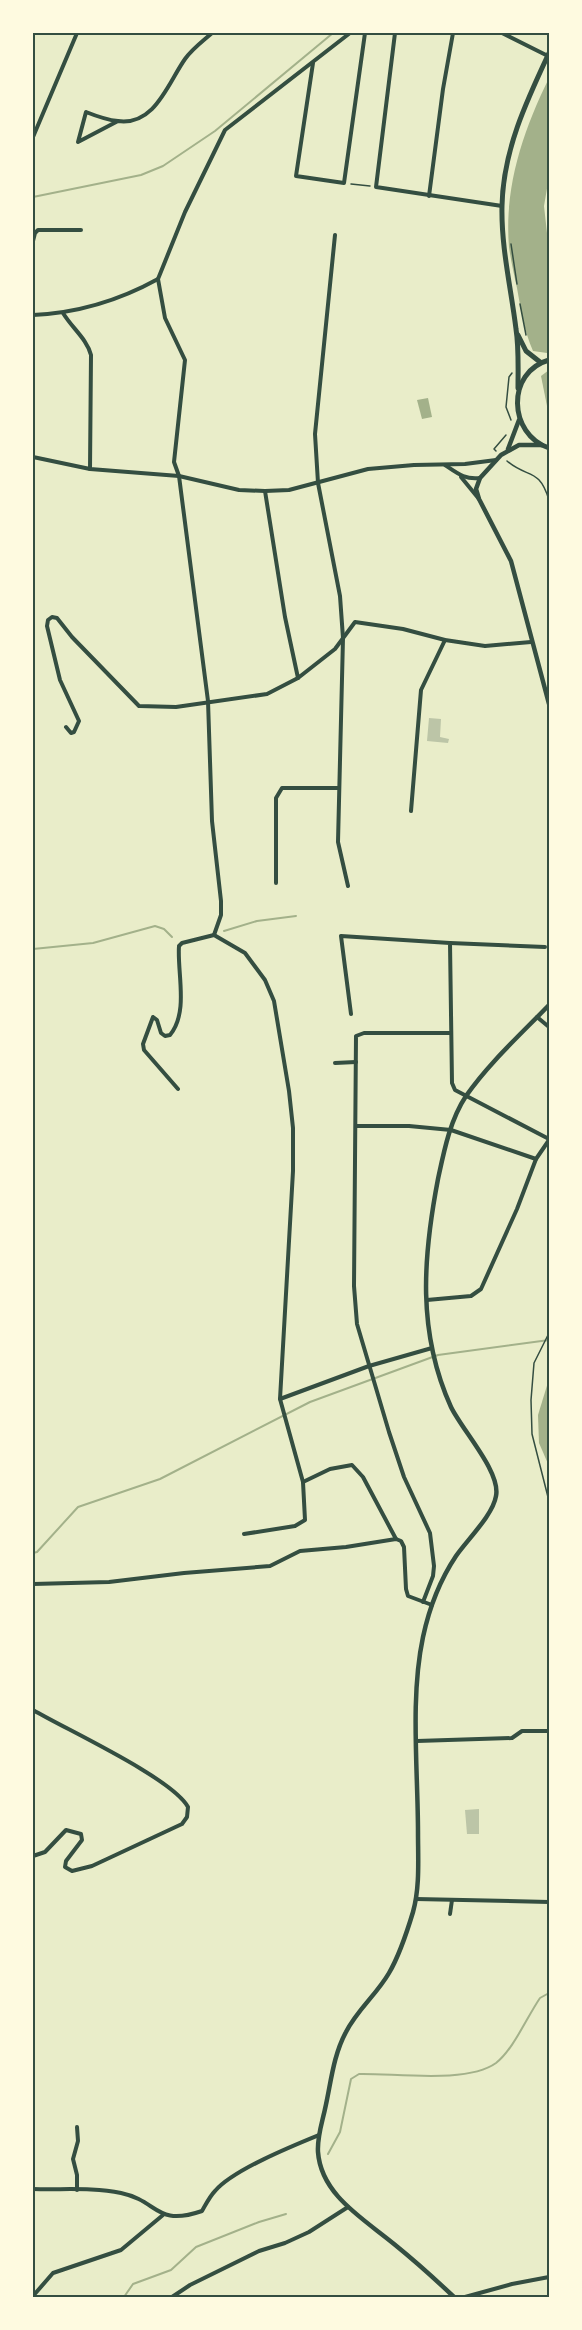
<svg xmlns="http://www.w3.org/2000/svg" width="582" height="2330" font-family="Montserrat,sans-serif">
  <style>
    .water { fill: #a3b18a }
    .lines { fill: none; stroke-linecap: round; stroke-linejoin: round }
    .stream { stroke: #a3b18a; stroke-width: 2 }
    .building { fill: #bcc5a7 }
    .path { stroke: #344e41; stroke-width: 1.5 }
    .minor { stroke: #344e41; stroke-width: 4 }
    .secondary { stroke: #344e41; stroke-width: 4.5 }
    .primary { stroke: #344e41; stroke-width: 5 }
    .neatline { fill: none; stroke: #344e41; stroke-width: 2 }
  </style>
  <rect width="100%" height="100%" fill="#e9edc9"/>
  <g class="water">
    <path d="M549 78V177L544 206 549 251V353H547L533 351C524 330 521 310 517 288 514 275 511 261 509 247 504 187 523 131 549 78Z"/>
    <path d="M549 370V416L541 376Z"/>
    <path d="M428 398 432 417 422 419 417 400Z"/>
    <path d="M549 1379V1466L539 1443 538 1415Z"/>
  </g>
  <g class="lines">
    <g class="stream">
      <path d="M33 197 141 175 163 166 215 131 333 33"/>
      <path d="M224 931 257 921 296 916"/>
      <path d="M33 949 93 943 155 926 164 929 172 937"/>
      <path d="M33 1553 37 1552 78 1507 160 1479 310 1402 438 1355 549 1340"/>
      <path d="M328 2154 340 2132 351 2079 359 2074C394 2073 467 2084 496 2063 513 2050 527 2017 540 1998L549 1993"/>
      <path d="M124 2297 133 2284 171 2270 196 2247 259 2222 286 2214"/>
    </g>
  </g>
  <g class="building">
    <path d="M429 718 441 719 440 737 449 739 448 743 427 741Z"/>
    <path d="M479 1809V1834H467L465 1810Z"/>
  </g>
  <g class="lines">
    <g class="path">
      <path d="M351 184 370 186"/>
      <path d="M511 244 517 284"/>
      <path d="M520 304 526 335"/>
      <path d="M511 420 506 407 509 377 512 373"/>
      <path d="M496 451 494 449 506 435"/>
      <path d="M507 461C528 479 539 467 549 500"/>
      <path d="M549 1333 534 1363 531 1400 532 1434 549 1501"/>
    </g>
    <g class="minor">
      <path d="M395 33 376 187 502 206"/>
      <path d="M502 33 548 56"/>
      <path d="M313 63 296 176 344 183 365 33"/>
      <path d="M118 121 78 142 86 112C96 116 107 120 118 121 155 126 168 83 185 59 192 49 203 41 212 33"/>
      <path d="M33 137 77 33"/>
      <path d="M429 196 443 89 453 33"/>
      <path d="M335 235 315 434 318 483 340 596 343 638 338 842 348 886"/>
      <path d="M33 241 35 233 38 230H81"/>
      <path d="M63 313C72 328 87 339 91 355L90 469"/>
      <path d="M33 315C77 313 120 300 158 279"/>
      <path d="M33 457 90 469 179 476 239 490 265 491 289 490 368 469 414 465 465 464 496 460"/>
      <path d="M445 465C457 473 465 480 480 478"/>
      <path d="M461 477 479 499"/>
      <path d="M265 491 285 617 298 678 335 649 355 622 403 629 445 640 485 646 531 642"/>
      <path d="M66 727 71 733 74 732 79 721 60 680 47 626 48 620 52 617 57 618 72 637 139 706 176 707 267 694 298 678"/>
      <path d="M411 811 421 690 445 640"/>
      <path d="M276 883V798L282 788H339"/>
      <path d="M214 935 221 915V901L212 821 208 701 179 476 174 462 185 360 165 318 158 279 185 212 225 130 350 33"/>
      <path d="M450 943 545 947"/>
      <path d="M351 1014 341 936 450 943 452 1083 455 1090 549 1139"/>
      <path d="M537 1017 549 1027"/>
      <path d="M335 1063 356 1062"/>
      <path d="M178 1089 144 1050 143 1044 153 1017 157 1020 161 1033 165 1036 170 1035C189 1012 177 973 179 946L182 943 214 935 245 953 265 980 274 1001 289 1091 293 1128V1171L280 1399 369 1366 432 1348"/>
      <path d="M356 1126H409L451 1130 536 1159"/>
      <path d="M427 1300 471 1296 481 1289 517 1209 536 1159 549 1140"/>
      <path d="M303 1482 330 1469 352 1465 363 1477 396 1539"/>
      <path d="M244 1534 295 1526 305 1520 303 1482 280 1399"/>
      <path d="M33 1584 109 1582 184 1573 270 1566 300 1551 346 1547 396 1539 401 1541 404 1547 406 1589 408 1596 432 1605"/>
      <path d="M423 1602 433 1576 434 1566 430 1533 404 1477 389 1432 357 1324 354 1286 356 1036 364 1033H451"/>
      <path d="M33 1710C67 1730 172 1778 188 1807L187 1817 182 1824 92 1866 72 1871 65 1867 66 1861 82 1840 81 1834 66 1830 45 1852 33 1856"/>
      <path d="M417 1741 512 1738 522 1731H549"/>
      <path d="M416 1899 549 1902"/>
      <path d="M450 1914 452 1900"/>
      <path d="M33 2189C62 2190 93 2187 121 2193 159 2201 155 2227 202 2211 206 2204 210 2196 215 2191 233 2170 292 2146 319 2135"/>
      <path d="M77 2190V2175L73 2159 78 2141 77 2127"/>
      <path d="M33 2296 53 2273 121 2250 163 2215"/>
      <path d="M172 2297 190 2285 259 2251 285 2243 309 2232 348 2207"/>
      <path d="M465 2297 512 2284 549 2277"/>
    </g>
    <g class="secondary">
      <path d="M542 445H519L501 455 480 478 476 489 479 499 511 561 549 704"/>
      <path d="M508 449 519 420"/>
      <path d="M454 2297C435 2279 415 2261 394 2244 364 2219 321 2195 318 2152 317 2137 322 2123 325 2109 331 2083 333 2056 346 2032 357 2010 377 1994 389 1973 399 1956 407 1932 413 1912 420 1887 418 1859 418 1833 418 1770 410 1698 423 1637 429 1609 440 1580 456 1556 467 1540 493 1515 496 1496 501 1472 462 1430 451 1407 417 1332 423 1257 438 1179 444 1151 450 1120 466 1096 489 1063 521 1034 549 1005"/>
    </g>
    <g class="primary">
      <path d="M518 335 526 351 540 362"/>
      <path d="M549 360C506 372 508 434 549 448"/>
      <path d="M518 388C518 369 519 348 516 329 511 288 501 247 502 206 503 151 526 102 549 53"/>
    </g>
  </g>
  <rect width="582" height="2330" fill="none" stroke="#fefae0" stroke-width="69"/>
  <rect x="34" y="34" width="514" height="2262" class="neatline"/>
</svg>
